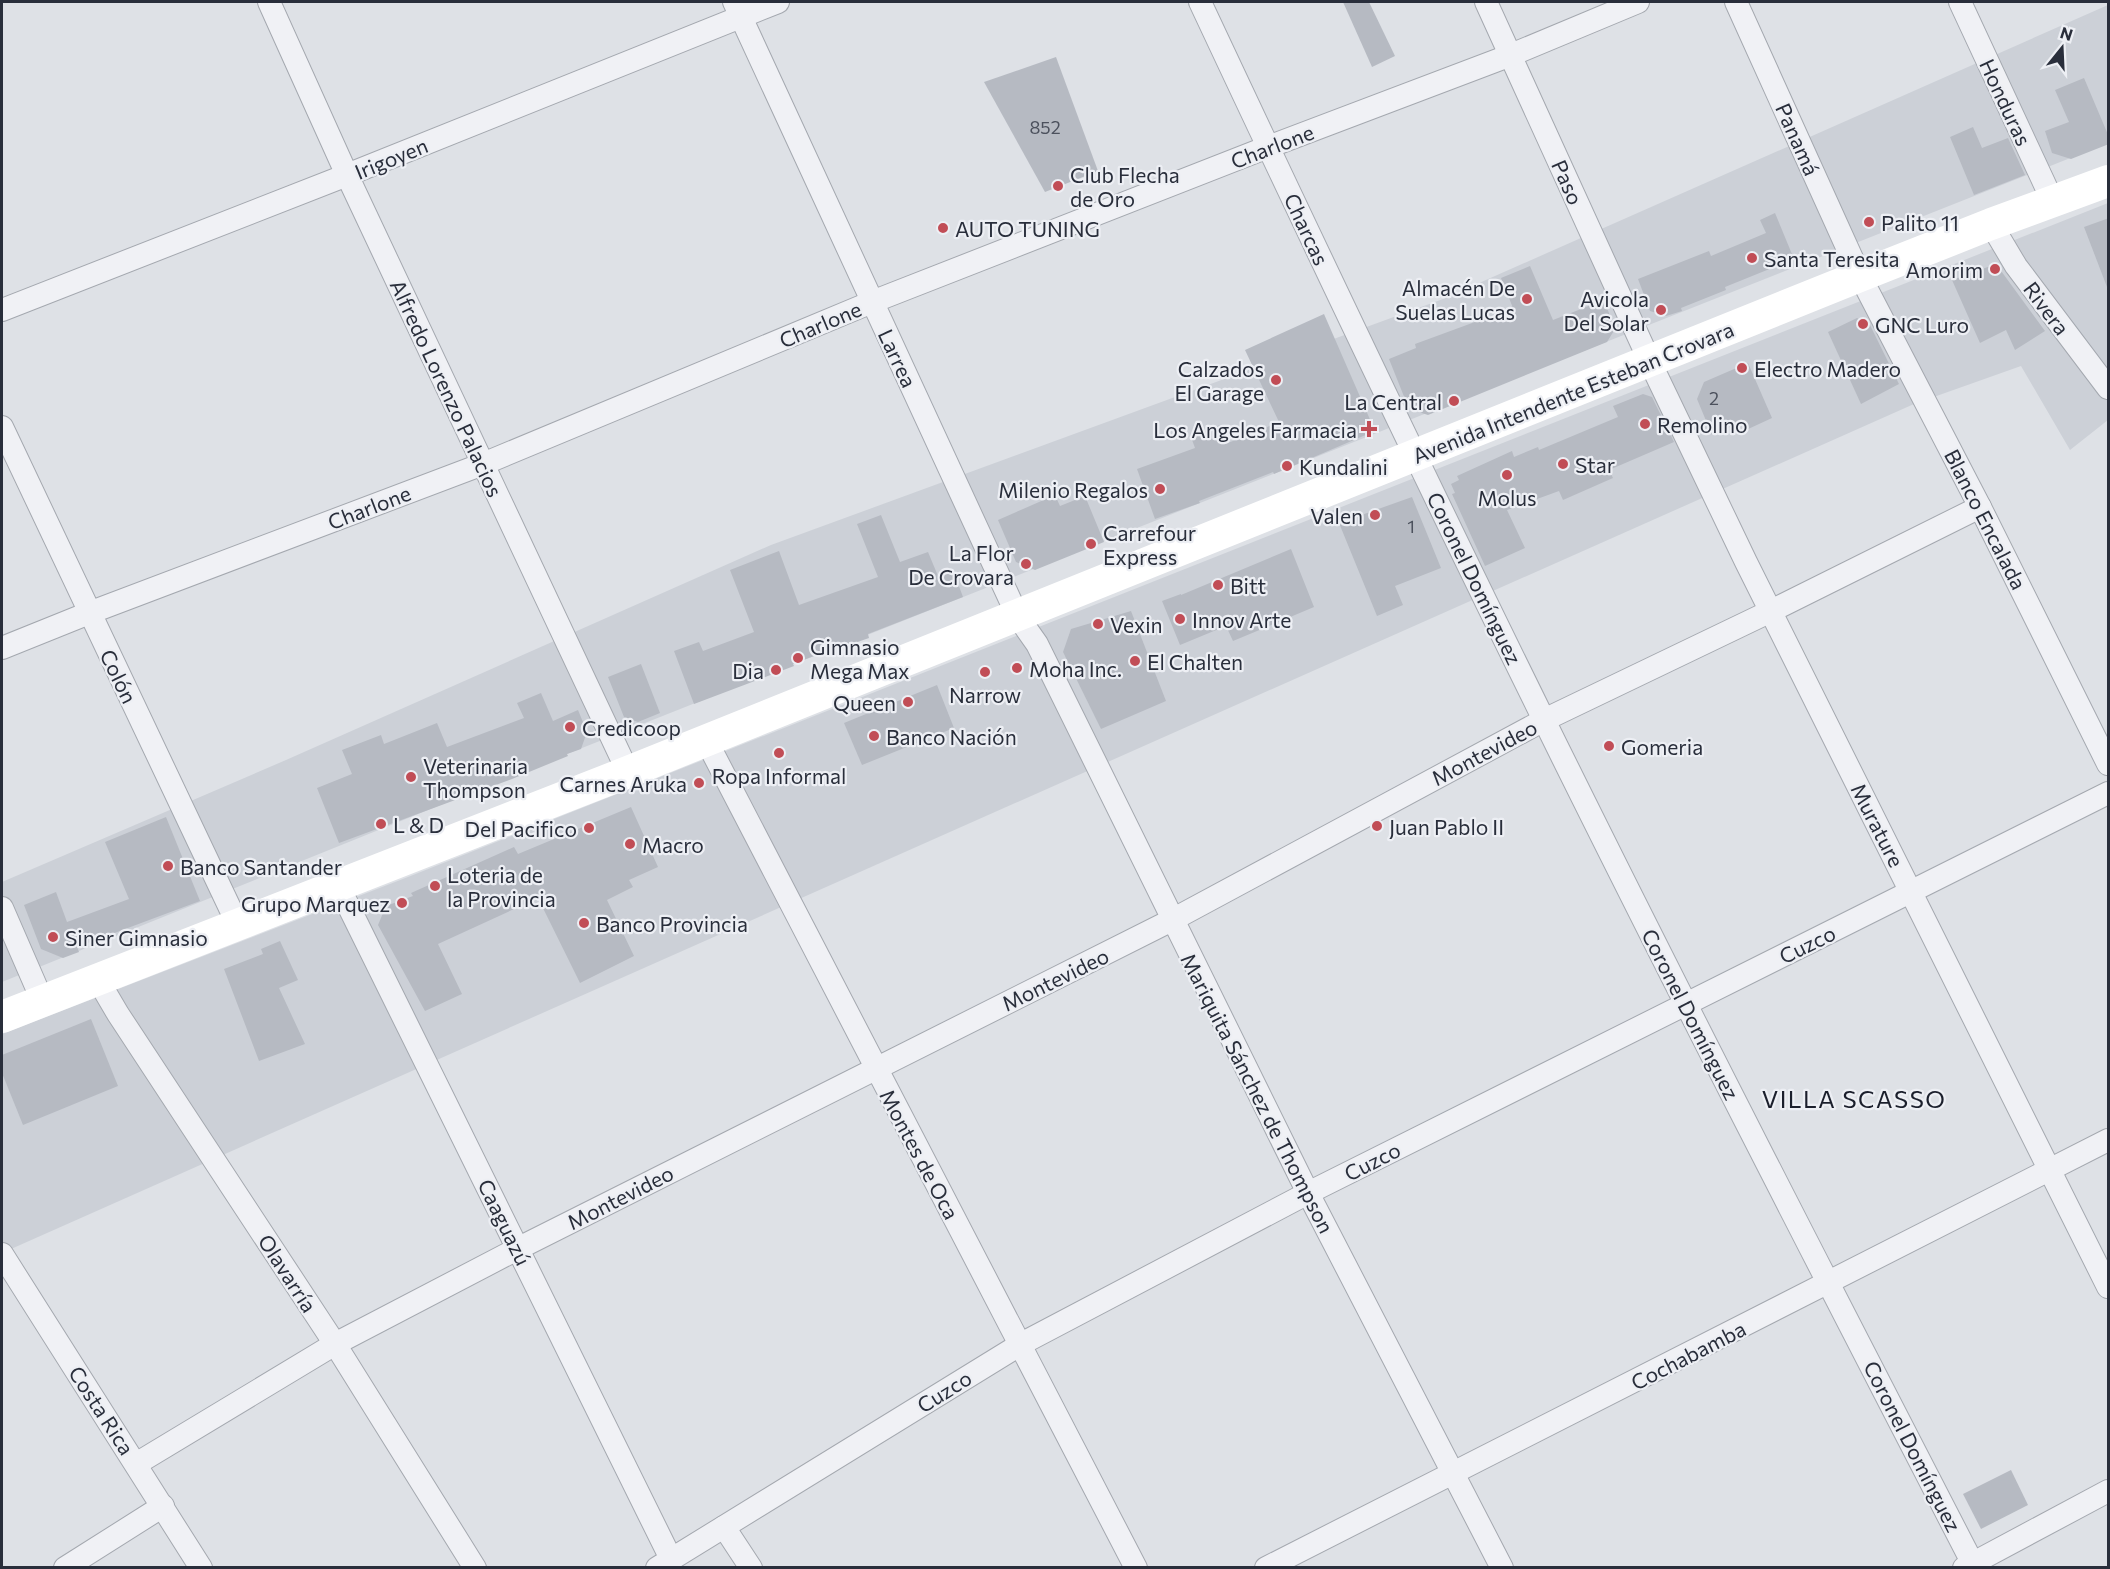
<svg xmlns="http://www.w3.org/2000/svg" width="2110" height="1569" font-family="Commissioner,sans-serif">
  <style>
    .built { fill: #ccd0d7 }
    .building { fill: #b6bac2 }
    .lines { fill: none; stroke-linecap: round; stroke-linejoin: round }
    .minor-casing { stroke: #a4a8af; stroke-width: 24 }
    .minor { stroke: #f0f1f5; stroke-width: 22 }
    .secondary { stroke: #fff; stroke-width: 32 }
    .poi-dot { fill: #c14d56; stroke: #edeff4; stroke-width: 2 }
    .labels { text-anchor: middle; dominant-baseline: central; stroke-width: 4.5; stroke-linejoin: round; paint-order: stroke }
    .number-label { font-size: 18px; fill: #4c515d }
    .street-label { font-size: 21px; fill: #292e3b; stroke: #edeff4 }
    .poi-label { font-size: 21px; fill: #292e3b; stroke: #edeff4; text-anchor: start }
    .quarter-label { font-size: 24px; letter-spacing: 1.5px; fill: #1b1f2c; stroke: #edeff4 }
  </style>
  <rect width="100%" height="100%" fill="#dee1e6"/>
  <g class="built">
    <path d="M2108 5V143L582 748 2 982V882L286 760 771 545 1443 299Z"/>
    <path d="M2108 203V420L2070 450 2021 366 1914 404 2 1253V1034L408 877Z"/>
  </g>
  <g class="building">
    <path d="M1343 2H1369L1395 56 1372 67Z"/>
    <path d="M1056 57 1098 171 1045 192 984 82Z"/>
    <path d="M2084 78 2109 137V144L2071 159 2052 153 2045 131 2069 122 2055 90Z"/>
    <path d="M1973 127 1982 148 2008 138 2025 175 1974 195 1950 137Z"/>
    <path d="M1775 213 1794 259 1725 287 1726 290 1681 308 1682 311 1666 316 1650 311 1638 279 1709 251 1711 256 1766 233 1760 220Z"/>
    <path d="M2109 218V287H2107L2084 227Z"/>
    <path d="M1996 264 2045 331 2015 350 2006 330 1980 343 1952 280Z"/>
    <path d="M1530 266 1553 320 1604 300 1615 329 1607 342 1428 415 1409 409 1389 359 1416 348 1415 344 1513 308 1501 278Z"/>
    <path d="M1324 314 1375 431 1274 474 1273 472 1199 501 1200 503 1155 519 1137 469 1195 448 1191 437 1220 425 1228 443 1279 422 1245 350Z"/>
    <path d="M1857 318 1870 325 1899 384 1861 404 1828 332Z"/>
    <path d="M1748 363 1772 418 1746 430 1742 422 1712 435 1697 399 1704 382Z"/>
    <path d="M1643 394 1652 397 1674 442 1609 470 1613 478 1563 500 1559 491 1507 510 1525 548 1485 566 1452 494 1455 493 1451 484 1459 480 1457 476 1512 451 1514 457 1538 447 1539 450 1618 417 1613 406Z"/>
    <path d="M1055 495 1060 506 1085 496 1104 542 1035 570 1016 562 998 520Z"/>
    <path d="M1412 497 1441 568 1395 586 1403 605 1377 616 1339 523Z"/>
    <path d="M881 515 900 562 928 552 938 576 953 570 963 597 868 634 869 638 846 646 845 644 793 664 794 666 694 704 674 651 699 642 703 651 754 632 730 570 779 551 799 605 878 577 857 524Z"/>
    <path d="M1291 549 1314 607 1233 641 1226 626 1180 645 1162 601 1181 594V595Z"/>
    <path d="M1131 611 1166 701 1101 729 1063 652 1071 629Z"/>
    <path d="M641 664 660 713 638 722 624 717 608 677Z"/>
    <path d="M937 685 954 728 862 765 844 723Z"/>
    <path d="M541 693 553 721 578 710 587 732 581 749 567 754 568 756 512 779 339 843 317 788 352 774 342 750 381 735 384 744 437 723 447 747 524 718 517 703Z"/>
    <path d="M631 807 658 867 629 880 633 887 607 900 634 956 580 983 538 898 438 944 462 994 425 1011 378 925 386 906 413 896 411 893 514 847 518 854Z"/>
    <path d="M166 817 200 901 77 947 79 952 63 958 41 949 24 905 56 892 67 922 129 899 105 842Z"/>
    <path d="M280 941 298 980 279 988 305 1044 259 1061 224 969 263 954 261 949Z"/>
    <path d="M91 1019 118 1086 23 1125 2 1073V1055Z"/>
    <path d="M2011 1470 2028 1505 1981 1529 1963 1494Z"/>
  </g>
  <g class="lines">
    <g class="minor-casing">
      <g id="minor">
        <path d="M269 2 347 175 628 772"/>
        <path d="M734 2 1018 617 1037 644 1308 1193 1502 1568"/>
        <path d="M1200 2C1313 243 1427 483 1545 722 1685 1006 1830 1287 1975 1568"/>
        <path d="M1486 2 1650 362 1746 562 2108 1287"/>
        <path d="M1736 2 1860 276 1980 507 2108 764"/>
        <path d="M1960 2 2053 202"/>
        <path d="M1991 224 2016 266 2108 388"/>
        <path d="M2 310 347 175 778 2"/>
        <path d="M2 427 238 925"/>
        <path d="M2 648 89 613 483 464 872 302 1268 147 1511 55 1638 2"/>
        <path d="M706 740 1136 1568"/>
        <path d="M338 885 671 1559"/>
        <path d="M2 908 42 1000"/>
        <path d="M98 980 118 1014 335 1344 475 1568"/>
        <path d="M2 1254 201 1568"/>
        <path d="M136 1464 335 1344 519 1248 1172 920 1544 720 1771 611 1980 507"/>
        <path d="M724 1527 751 1568"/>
        <path d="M65 1568 163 1506"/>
        <path d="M657 1568 1021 1344 1308 1193 2108 793"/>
        <path d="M1266 1568 2108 1140"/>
        <path d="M1964 1568 2108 1491"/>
      </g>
    </g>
    <use href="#minor" class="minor"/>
    <path class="secondary" d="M2 1017 628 772 1860 276 1991 224 2108 181"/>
  </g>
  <g class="poi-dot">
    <circle cx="1058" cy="186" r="6"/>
    <circle cx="1869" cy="222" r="6"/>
    <circle cx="943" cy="228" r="6"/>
    <circle cx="1752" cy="258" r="6"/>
    <circle cx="1995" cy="269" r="6"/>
    <circle cx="1527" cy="299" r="6"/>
    <circle cx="1661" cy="310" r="6"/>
    <circle cx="1863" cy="324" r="6"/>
    <circle cx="1742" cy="368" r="6"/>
    <circle cx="1276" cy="380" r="6"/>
    <circle cx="1454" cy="401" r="6"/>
    <circle cx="1645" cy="424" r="6"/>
    <path d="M1366 420h6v6h6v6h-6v6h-6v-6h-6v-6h6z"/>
    <circle cx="1563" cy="464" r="6"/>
    <circle cx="1287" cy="466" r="6"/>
    <circle cx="1507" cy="475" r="6"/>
    <circle cx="1160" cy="489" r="6"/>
    <circle cx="1375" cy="515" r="6"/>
    <circle cx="1091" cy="544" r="6"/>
    <circle cx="1026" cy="564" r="6"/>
    <circle cx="1218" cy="585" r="6"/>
    <circle cx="1180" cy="619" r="6"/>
    <circle cx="1098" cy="624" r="6"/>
    <circle cx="798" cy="658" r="6"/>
    <circle cx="1135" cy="661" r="6"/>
    <circle cx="1017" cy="668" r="6"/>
    <circle cx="776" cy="670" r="6"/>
    <circle cx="985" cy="672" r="6"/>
    <circle cx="908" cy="702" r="6"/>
    <circle cx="570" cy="727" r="6"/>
    <circle cx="874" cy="736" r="6"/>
    <circle cx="1609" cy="746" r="6"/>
    <circle cx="779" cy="753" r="6"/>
    <circle cx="411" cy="777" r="6"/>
    <circle cx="699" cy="783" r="6"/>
    <circle cx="381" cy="824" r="6"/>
    <circle cx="1377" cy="826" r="6"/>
    <circle cx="589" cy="828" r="6"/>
    <circle cx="630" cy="844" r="6"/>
    <circle cx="168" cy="866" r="6"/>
    <circle cx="435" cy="886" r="6"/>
    <circle cx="402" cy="903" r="6"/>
    <circle cx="584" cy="923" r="6"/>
    <circle cx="53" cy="937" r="6"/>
  </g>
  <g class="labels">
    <g class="number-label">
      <text x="1045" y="127">852</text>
      <text x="1714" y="398">2</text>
      <text x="1411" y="526">1</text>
    </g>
    <g class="street-label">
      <text transform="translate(2006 102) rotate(65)">Honduras</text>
      <text transform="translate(1798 139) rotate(66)">Panamá</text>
      <text transform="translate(1272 146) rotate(-21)">Charlone</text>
      <text transform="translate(391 158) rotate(-22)">Irigoyen</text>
      <text transform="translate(1568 182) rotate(66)">Paso</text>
      <text transform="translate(1307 229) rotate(65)">Charcas</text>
      <text transform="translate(2047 308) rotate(53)">Rivera</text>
      <text transform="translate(820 324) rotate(-23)">Charlone</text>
      <text transform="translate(898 358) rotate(65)">Larrea</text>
      <text transform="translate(447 388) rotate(65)">Alfredo Lorenzo Palacios</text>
      <text transform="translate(1573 392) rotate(-22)">Avenida Intendente Esteban Crovara</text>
      <text transform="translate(369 507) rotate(-21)">Charlone</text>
      <text transform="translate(1986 519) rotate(63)">Blanco Encalada</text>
      <text transform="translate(1475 578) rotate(64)">Coronel Domínguez</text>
      <text transform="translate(119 676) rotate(64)">Colón</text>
      <text transform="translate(1484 752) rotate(-28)">Montevideo</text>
      <text transform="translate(1878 825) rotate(63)">Murature</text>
      <text transform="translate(1807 944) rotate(-26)">Cuzco</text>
      <text transform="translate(1055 979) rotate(-26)">Montevideo</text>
      <text transform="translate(1691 1014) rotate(63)">Coronel Domínguez</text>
      <text transform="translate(1258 1093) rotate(63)">Mariquita Sánchez de Thompson</text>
      <text transform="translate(920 1154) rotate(62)">Montes de Oca</text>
      <text transform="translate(1372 1161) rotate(-27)">Cuzco</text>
      <text transform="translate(620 1197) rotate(-27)">Montevideo</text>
      <text transform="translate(505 1222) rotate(64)">Caaguazú</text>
      <text transform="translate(288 1273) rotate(57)">Olavarría</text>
      <text transform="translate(1688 1355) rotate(-27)">Cochabamba</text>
      <text transform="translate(944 1391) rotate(-32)">Cuzco</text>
      <text transform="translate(102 1410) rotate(57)">Costa Rica</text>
      <text transform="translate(1913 1446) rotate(63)">Coronel Domínguez</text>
    </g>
    <g class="poi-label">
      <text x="1070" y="174">Club Flecha<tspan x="1070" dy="24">de Oro</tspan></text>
      <text x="1881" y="222">Palito 11</text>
      <text x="955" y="228">AUTO TUNING</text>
      <text x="1764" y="258">Santa Teresita</text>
      <text x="1983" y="269" text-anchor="end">Amorim</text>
      <text x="1515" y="287" text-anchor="end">Almacén De<tspan x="1515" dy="24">Suelas Lucas</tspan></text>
      <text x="1649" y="298" text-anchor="end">Avicola<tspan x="1649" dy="24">Del Solar</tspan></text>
      <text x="1875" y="324">GNC Luro</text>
      <text x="1264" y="368" text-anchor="end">Calzados<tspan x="1264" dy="24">El Garage</tspan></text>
      <text x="1754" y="368">Electro Madero</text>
      <text x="1442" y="401" text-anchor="end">La Central</text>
      <text x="1657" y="424">Remolino</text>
      <text x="1357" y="429" text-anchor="end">Los Angeles Farmacia</text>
      <text x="1575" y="464">Star</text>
      <text x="1299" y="466">Kundalini</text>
      <text x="1148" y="489" text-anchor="end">Milenio Regalos</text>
      <text x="1507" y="497" text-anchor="middle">Molus</text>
      <text x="1363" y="515" text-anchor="end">Valen</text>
      <text x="1103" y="532">Carrefour<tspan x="1103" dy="24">Express</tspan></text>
      <text x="1014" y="552" text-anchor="end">La Flor<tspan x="1014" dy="24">De Crovara</tspan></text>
      <text x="1230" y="585">Bitt</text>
      <text x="1192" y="619">Innov Arte</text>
      <text x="1110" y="624">Vexin</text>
      <text x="810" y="646">Gimnasio<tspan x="810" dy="24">Mega Max</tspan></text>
      <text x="1147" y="661">El Chalten</text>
      <text x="1029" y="668">Moha Inc.</text>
      <text x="764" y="670" text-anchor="end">Dia</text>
      <text x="985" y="694" text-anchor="middle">Narrow</text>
      <text x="896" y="702" text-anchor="end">Queen</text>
      <text x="582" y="727">Credicoop</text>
      <text x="886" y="736">Banco Nación</text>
      <text x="1621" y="746">Gomeria</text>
      <text x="423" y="765">Veterinaria<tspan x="423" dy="24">Thompson</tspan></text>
      <text x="779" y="775" text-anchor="middle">Ropa Informal</text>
      <text x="687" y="783" text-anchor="end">Carnes Aruka</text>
      <text x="393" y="824">L &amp; D</text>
      <text x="1389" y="826">Juan Pablo II</text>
      <text x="577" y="828" text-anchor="end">Del Pacifico</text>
      <text x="642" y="844">Macro</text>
      <text x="180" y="866">Banco Santander</text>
      <text x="447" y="874">Loteria de<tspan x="447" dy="24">la Provincia</tspan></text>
      <text x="390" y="903" text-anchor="end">Grupo Marquez</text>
      <text x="596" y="923">Banco Provincia</text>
      <text x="65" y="937">Siner Gimnasio</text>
    </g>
    <g class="quarter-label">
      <text x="1854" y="1098">VILLA SCASSO</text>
    </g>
  </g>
  <rect width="2110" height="1569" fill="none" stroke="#292e3b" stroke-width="6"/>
  <g transform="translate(2062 48) rotate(18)" stroke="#edeff4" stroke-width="4.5" paint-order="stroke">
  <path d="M0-4.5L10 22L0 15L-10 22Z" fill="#292e3b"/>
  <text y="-9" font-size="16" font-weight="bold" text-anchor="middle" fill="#292e3b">N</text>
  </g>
</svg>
